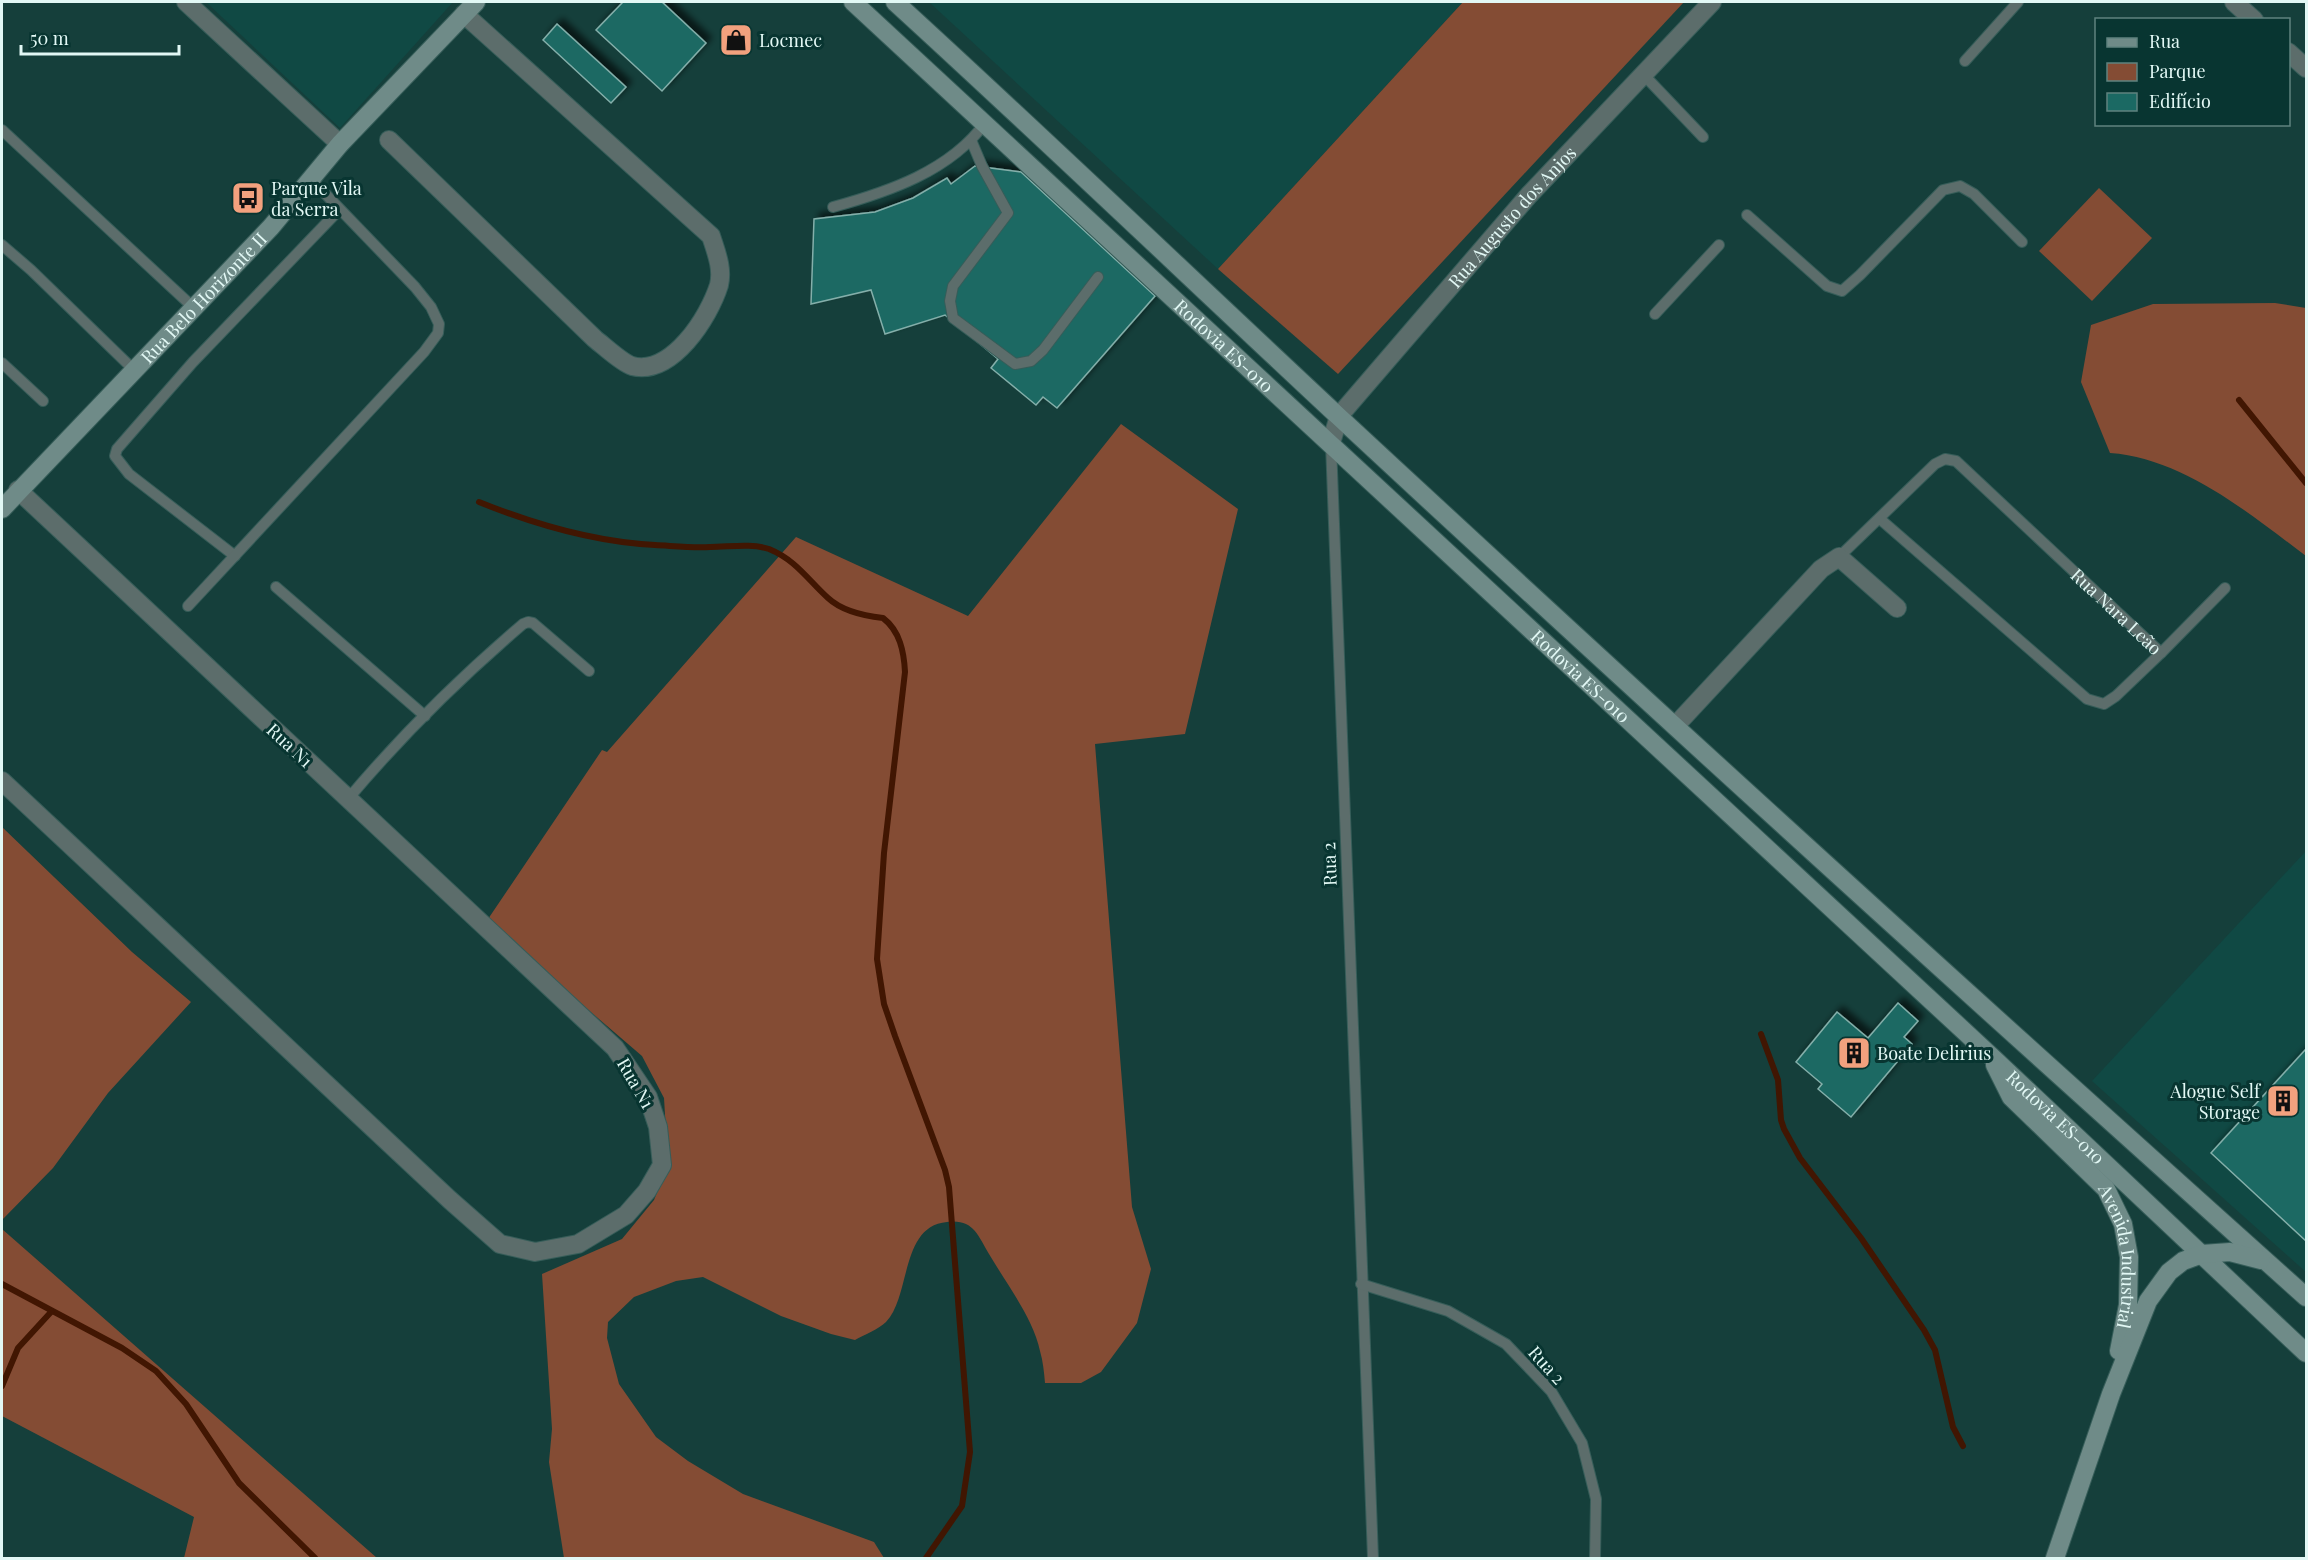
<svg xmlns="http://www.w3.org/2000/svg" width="2308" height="1560" font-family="'Playfair Display',serif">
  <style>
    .built { fill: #104944 }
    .green { fill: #844c34 }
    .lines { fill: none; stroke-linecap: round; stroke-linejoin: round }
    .stream { stroke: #411602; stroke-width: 6 }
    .building { fill: #1b6963; stroke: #84afaa; stroke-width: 1.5; filter: url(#shadow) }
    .lane-casing { stroke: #365d59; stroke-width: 12 }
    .street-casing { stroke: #365d59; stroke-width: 20 }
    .secondary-casing { stroke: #365d59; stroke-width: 20 }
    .lane { stroke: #5c6d6b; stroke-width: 10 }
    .street { stroke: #5c6d6b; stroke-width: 18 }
    .secondary { stroke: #6f8b88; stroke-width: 18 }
    .labels { text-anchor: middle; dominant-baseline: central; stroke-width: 6; stroke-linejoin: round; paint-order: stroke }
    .poi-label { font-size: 18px; fill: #e2f8f5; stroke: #083531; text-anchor: start }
    .street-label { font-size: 18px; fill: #e2f8f5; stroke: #083531 }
  </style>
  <defs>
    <filter id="shadow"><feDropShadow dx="5.5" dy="-5.5" stdDeviation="3" flood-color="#0009"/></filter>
  </defs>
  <rect width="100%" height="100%" fill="#153f3b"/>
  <g class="built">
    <path d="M206 2H453L340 128Z"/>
    <path d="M929 2H1463L1218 269Z"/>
    <path d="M2306 851V1272L2092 1081Z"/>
  </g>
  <g class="green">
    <path d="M1463 2H1684L1338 374 1218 269Z"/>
    <path d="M2099 188 2152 238 2092 301 2039 251Z"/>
    <path d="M2275 303 2306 308V556C2250 514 2183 458 2110 453L2081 382 2091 325 2153 304Z"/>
    <path d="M1121 424 1238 509 1185 734 1095 744 1132 1207 1151 1269 1137 1323 1101 1372 1081 1383H1045C1044 1372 1043 1361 1040 1351 1033 1318 1006 1283 989 1254 977 1234 973 1219 947 1222 900 1226 911 1296 886 1322 879 1329 864 1335 855 1340L831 1334 781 1316 703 1277 676 1281 634 1297 608 1322 607 1338 619 1384 656 1437 688 1461 743 1494 874 1542 884 1558H564L549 1462 552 1429 542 1274 622 1239 654 1200 668 1165 664 1098 642 1056 486 922 602 750 607 752 796 537 968 616Z"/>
    <path d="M2 827 132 952 191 1002 108 1093 53 1168 2 1220Z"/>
    <path d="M2 1229 377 1558H184L194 1517 2 1416Z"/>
  </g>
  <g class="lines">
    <g class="stream">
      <path d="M2239 400 2306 483"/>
      <path d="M479 502C536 525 594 542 655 545 674 546 692 548 710 547 729 547 751 543 769 549 796 560 808 580 828 598 842 611 865 616 883 618 900 631 904 652 905 672L884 853 877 959 884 1004 895 1036 945 1170 949 1187 970 1452 962 1506 926 1558"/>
      <path d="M1761 1034 1778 1080 1781 1120 1784 1129 1800 1158 1861 1238 1924 1330 1935 1350 1953 1427 1963 1446"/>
      <path d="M2 1284 122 1348 156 1371 186 1404 239 1483 315 1558"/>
      <path d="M2 1386 18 1348 51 1312"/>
    </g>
  </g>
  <g class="building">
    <path d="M623 2H662L706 43 662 91 596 30Z"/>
    <path d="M557 24 626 87 611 103 543 40Z"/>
    <path d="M975 166 1021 172 1155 296 1057 408 1043 397 1036 405 991 368 998 359 945 315 885 334 871 290 811 304 814 219 875 212 913 198 947 178 951 184Z"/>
    <path d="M1898 1003 1918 1021 1904 1037 1912 1044 1851 1117 1818 1089 1822 1084 1796 1062 1837 1012 1868 1038Z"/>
    <path d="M2306 1049V1241L2211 1153Z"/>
  </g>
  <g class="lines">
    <g class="lane-casing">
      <g id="lane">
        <path d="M1965 61 2018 2"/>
        <path d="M1643 74 1703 137"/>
        <path d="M2 130 194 308"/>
        <path d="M971 140 982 166 1008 213 953 286 950 301 953 318 1015 364 1031 361 1043 350 1098 277"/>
        <path d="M833 207C888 192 950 171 985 123"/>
        <path d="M1747 215 1827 286 1842 291 1860 275 1943 190 1960 186 1974 194 2022 242"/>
        <path d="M2 245 31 270 134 370"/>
        <path d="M1655 314 1719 245"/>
        <path d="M2 363 43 401"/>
        <path d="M1331 444 1373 1558"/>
        <path d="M235 556 129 474 115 456 117 449 193 362 339 210"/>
        <path id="s1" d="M1839 557 1935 464 1945 459 1956 461 2161 653 2116 696 2104 704 2087 699 1880 519"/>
        <path d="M276 587 425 716"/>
        <path d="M188 606 424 352 438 333 439 324 431 307 415 287 311 179"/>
        <path d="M2161 653 2225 588"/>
        <path d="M348 799C401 736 461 677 523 624L528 622 533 623 589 671"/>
        <path d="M1361 1284 1448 1311 1506 1344 1551 1391 1582 1443 1596 1499 1595 1558"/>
      </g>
    </g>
    <g class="street-casing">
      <g id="street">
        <path d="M186 2 340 144"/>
        <path d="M2234 2 2254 20"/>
        <path d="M2288 52 2306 68"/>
        <path d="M389 140 595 339C604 346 622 363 632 366 672 376 709 317 719 285 723 268 716 252 711 236L464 14"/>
        <path id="s2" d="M1331 443 1339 416 1529 195 1712 2"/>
        <path d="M1676 725 1821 569 1839 557 1897 608"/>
        <path d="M2 781 450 1200 500 1244 535 1252 578 1244 626 1215 647 1191 662 1165 658 1127 648 1097 615 1048 18 490"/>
      </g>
    </g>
    <g class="secondary-casing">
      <g id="secondary">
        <path id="s3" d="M853 2 1991 1056 2306 1353"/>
        <path d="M895 2C1044 138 1190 278 1338 416 1658 713 1981 1006 2306 1297"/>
        <path id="s4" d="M2 509 271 227 340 144 476 2"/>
        <path id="s5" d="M1995 1065 2011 1097 2106 1189 2123 1224 2129 1257 2128 1305 2119 1351"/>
        <path d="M2055 1558 2111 1394 2148 1301 2169 1272 2183 1261 2202 1254 2230 1252 2261 1260"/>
      </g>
    </g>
    <use href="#lane" class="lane"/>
    <use href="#street" class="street"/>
    <use href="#secondary" class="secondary"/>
  </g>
  <defs>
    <g id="shop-square" transform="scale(1.725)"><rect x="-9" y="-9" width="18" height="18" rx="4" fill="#f2a17e" stroke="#083531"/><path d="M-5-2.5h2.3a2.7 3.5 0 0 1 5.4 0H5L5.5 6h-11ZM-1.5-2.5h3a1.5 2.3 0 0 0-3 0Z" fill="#111"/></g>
    <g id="bus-square" transform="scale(1.725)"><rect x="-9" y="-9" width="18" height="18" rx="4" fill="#f2a17e" stroke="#083531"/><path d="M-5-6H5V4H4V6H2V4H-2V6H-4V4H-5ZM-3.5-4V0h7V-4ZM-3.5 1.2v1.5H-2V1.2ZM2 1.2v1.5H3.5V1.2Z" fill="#111"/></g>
    <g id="building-square" transform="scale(1.725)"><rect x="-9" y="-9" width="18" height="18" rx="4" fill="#f2a17e" stroke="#083531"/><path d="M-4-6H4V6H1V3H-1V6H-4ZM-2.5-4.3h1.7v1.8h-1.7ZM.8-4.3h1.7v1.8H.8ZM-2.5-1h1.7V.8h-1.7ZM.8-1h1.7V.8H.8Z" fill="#111"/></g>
  </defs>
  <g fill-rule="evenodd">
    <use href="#shop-square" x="736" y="40"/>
    <use href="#bus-square" x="248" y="198"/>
    <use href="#building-square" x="1854" y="1053"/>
    <use href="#building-square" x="2283" y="1101"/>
  </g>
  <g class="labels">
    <g class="poi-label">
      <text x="759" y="40">Locmec</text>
      <text x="271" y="188">Parque Vila<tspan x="271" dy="21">da Serra</tspan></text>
      <text x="1877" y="1053">Boate Delirius</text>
      <text x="2260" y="1091" text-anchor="end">Alogue Self<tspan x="2260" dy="21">Storage</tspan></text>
    </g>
    <g class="street-label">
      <text stroke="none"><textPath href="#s2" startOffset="292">Rua Augusto dos Anjos</textPath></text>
      <text stroke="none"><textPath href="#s4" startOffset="292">Rua Belo Horizonte II</textPath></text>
      <text stroke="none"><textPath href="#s3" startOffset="506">Rodovia ES-010</textPath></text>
      <text stroke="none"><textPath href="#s1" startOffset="376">Rua Nara Leão</textPath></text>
      <text stroke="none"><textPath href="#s3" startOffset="992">Rodovia ES-010</textPath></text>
      <text transform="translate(290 745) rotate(43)">Rua N1</text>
      <text transform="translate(1329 864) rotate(-92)">Rua 2</text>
      <text transform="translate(636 1083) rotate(60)">Rua N1</text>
      <text stroke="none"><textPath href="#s3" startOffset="1640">Rodovia ES-010</textPath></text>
      <text stroke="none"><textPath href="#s5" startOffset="238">Avenida Industrial</textPath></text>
      <text transform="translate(1547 1365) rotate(48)">Rua 2</text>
    </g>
  </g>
  <rect width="2308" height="1560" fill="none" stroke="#e2f8f5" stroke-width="6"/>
  <rect x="2095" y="18" width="195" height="108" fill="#083531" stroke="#5f837f" stroke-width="1.5"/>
  <rect x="2107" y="38" width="30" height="9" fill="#6f8b88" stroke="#5f837f" stroke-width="1.5"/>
  <text x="2149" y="48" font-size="18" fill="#e2f8f5">Rua</text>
  <rect x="2107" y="63" width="30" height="18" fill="#844c34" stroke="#5f837f" stroke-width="1.5"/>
  <text x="2149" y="78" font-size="18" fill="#e2f8f5">Parque</text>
  <rect x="2107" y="93" width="30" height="18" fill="#1b6963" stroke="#5f837f" stroke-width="1.5"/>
  <text x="2149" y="108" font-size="18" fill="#e2f8f5">Edifício</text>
  <path d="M21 45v9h158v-9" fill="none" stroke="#e2f8f5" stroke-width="3"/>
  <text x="30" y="45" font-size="18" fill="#e2f8f5" stroke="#083531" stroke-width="4.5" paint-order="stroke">50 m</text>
</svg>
